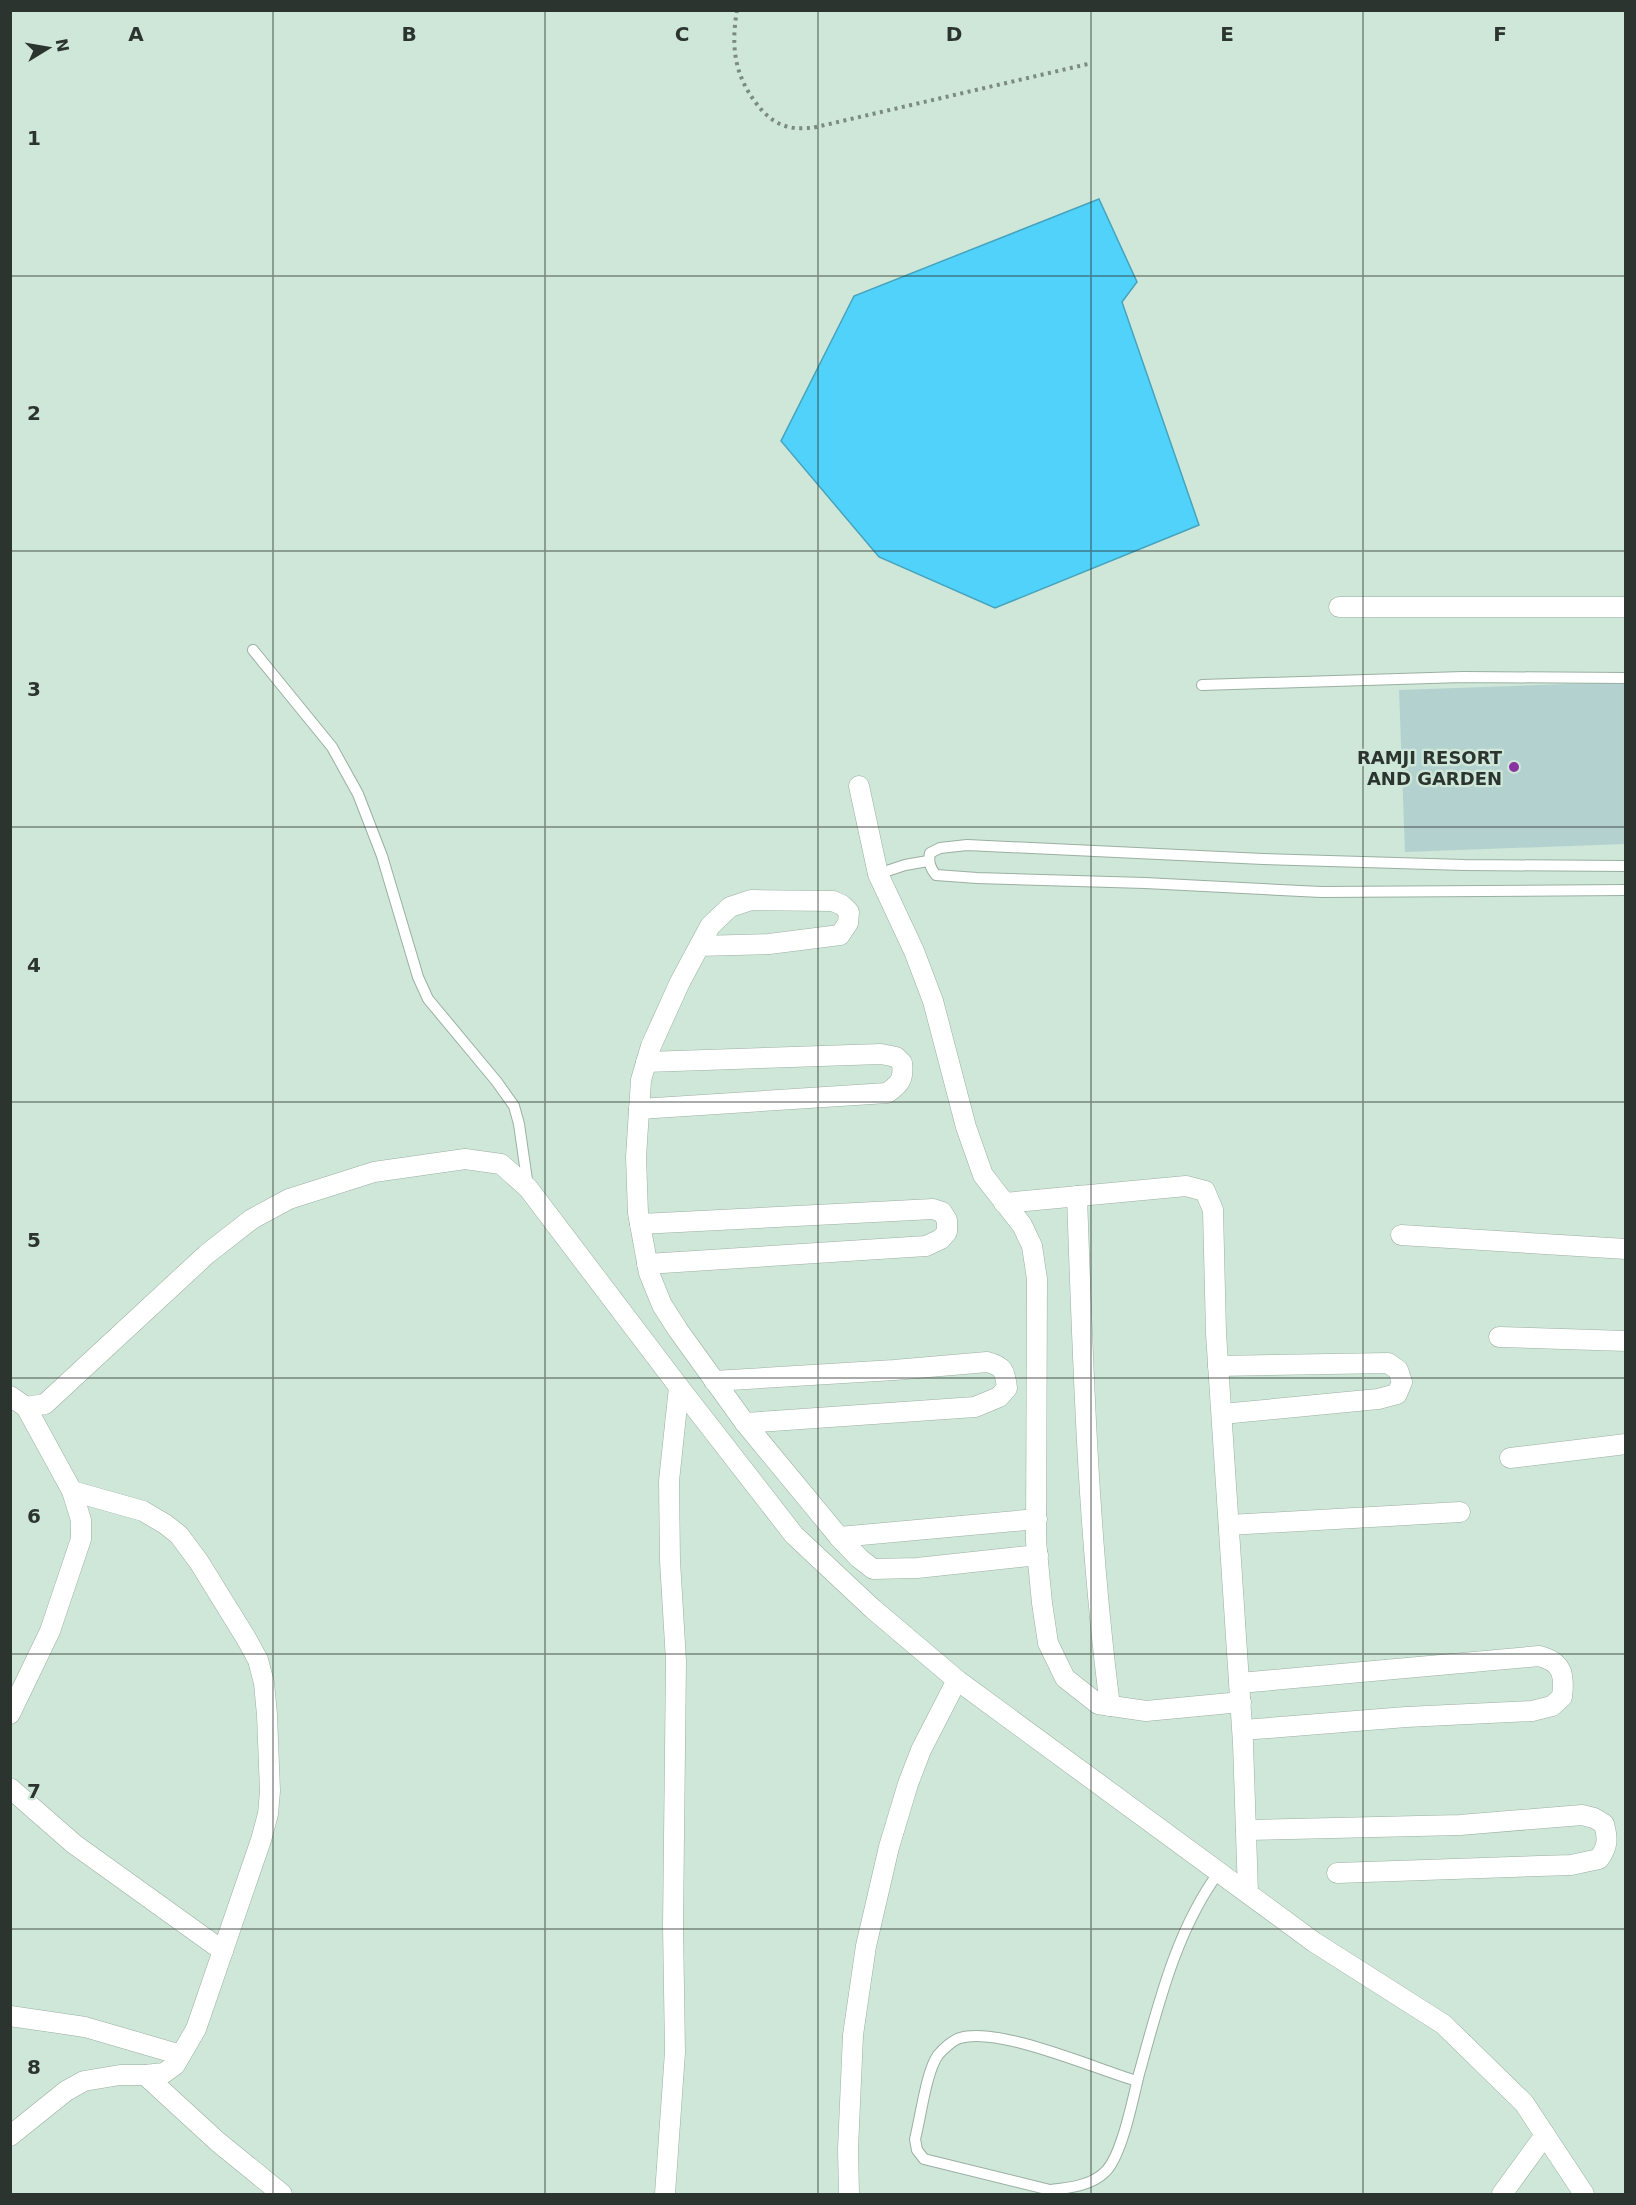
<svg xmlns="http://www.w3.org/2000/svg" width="1636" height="2205" font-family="'DejaVu Sans',sans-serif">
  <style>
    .water { fill: #51d2fa; stroke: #46a3bd; stroke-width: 1.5 }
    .building { fill: #b3d2cf }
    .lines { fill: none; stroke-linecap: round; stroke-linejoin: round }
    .service-casing { stroke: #99b0a1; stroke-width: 12 }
    .minor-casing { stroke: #99b0a1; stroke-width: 21 }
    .path { stroke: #7b8b81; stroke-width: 4; stroke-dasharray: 3 4.5; stroke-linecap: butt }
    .service { stroke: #fff; stroke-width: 10 }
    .minor { stroke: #fff; stroke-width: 20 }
    .grid { fill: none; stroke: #2b342f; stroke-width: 1.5; stroke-opacity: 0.55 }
    .poi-dot { fill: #8933a1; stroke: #cfe7d8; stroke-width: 2 }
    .labels { text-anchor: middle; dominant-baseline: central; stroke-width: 4.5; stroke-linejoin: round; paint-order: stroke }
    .poi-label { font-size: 18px; font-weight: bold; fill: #2b342f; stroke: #cfe7d8; text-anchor: end }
    .grid-label { font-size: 20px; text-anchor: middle; font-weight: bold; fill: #2b342f; stroke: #cfe7d8; stroke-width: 4.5; stroke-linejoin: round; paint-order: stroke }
  </style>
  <rect width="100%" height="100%" fill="#cfe7d8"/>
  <path class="water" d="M1099 199 1137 282 1122 302 1199 525 995 608 879 557 781 441 854 296Z"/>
  <path class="building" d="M1626 682V844L1405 852 1399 690Z"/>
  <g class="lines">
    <g class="service-casing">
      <g id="service">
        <path d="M253 650 332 747 358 794 382 856 418 977 428 999 497 1082 514 1106 519 1124 528 1187"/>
        <path d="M1202 685 1463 677 1626 678"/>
        <path d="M1626 866 1464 865 1263 859 967 845 940 848 930 853C928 862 930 868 936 875L977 878 1145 883 1321 892 1626 890"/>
        <path d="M878 874 905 865 928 861"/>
        <path d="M1137 2081C1096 2069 998 2026 960 2038 953 2040 943 2049 938 2055 926 2072 921 2116 915 2139L917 2150 924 2159 1050 2190C1068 2188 1091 2186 1105 2172 1122 2156 1133 2098 1139 2074 1158 2006 1176 1930 1219 1872"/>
      </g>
    </g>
    <g class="minor-casing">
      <g id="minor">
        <path d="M1339 607H1626"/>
        <path d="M859 786 878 874 914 951 933 1001 966 1127 983 1175 1022 1225 1032 1246 1037 1279 1036 1541 1042 1603 1048 1643 1065 1678 1098 1704 1146 1711 1241 1702"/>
        <path d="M699 946 769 944 840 935 848 923 849 912 842 905 833 901 751 900 730 907 710 926 680 982 651 1046 641 1080 636 1157 638 1213 649 1273 662 1305 678 1330 745 1423 839 1537 859 1558 873 1569 917 1568 1038 1555"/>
        <path d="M639 1109 887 1093C900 1084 904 1079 902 1063L896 1057 881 1054 646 1062"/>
        <path d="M1077 1196C1083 1366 1088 1536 1110 1706"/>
        <path d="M1004 1203 1186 1186 1205 1191 1213 1210 1216 1333 1243 1743 1248 1893"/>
        <path d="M640 1224 933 1209 942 1212 947 1220V1232L941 1239 926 1246 647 1264"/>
        <path d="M1401 1235 1626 1249"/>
        <path d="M1499 1337 1626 1341"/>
        <path d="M1218 1366 1388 1363 1398 1370 1402 1382 1397 1394 1378 1399 1222 1414"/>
        <path d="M714 1381 894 1370 987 1362C1004 1366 1005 1372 1007 1388L999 1397 975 1407 745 1423"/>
        <path d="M10 1396 26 1407 45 1404 207 1254 252 1219 289 1199 374 1172 465 1159 501 1164 528 1188 679 1387 794 1535 873 1609 957 1680 1314 1942 1443 2024 1524 2103 1584 2194"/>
        <path d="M1510 1458 1626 1444"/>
        <path d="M1229 1525 1460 1512"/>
        <path d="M839 1537 1037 1519"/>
        <path d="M1240 1683 1539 1656C1562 1662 1565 1674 1562 1697L1552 1706 1532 1711 1406 1717 1243 1730"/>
        <path d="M10 1714 50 1631 81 1539V1520L72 1491 26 1407"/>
        <path d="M10 1788 74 1844 223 1951"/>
        <path d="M1246 1830 1460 1825 1582 1815 1594 1818 1604 1824C1608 1839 1608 1846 1599 1859L1571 1865 1337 1873"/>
        <path d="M10 2016 85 2027 181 2055"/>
        <path d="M145 2075 218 2142 282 2194"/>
        <path d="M10 2136 66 2091 84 2081 120 2075H145L164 2073 175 2065 196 2029 261 1840 268 1814 270 1791 267 1715 264 1683 258 1660 246 1638 199 1562 179 1535 165 1524 143 1511 72 1491"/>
        <path d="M665 2194 675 2052 673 1926 676 1661 670 1561 669 1481 679 1387"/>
        <path d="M849 2194 848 2149 853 2035 866 1946 889 1847 908 1784 921 1750 957 1680"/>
        <path d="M1502 2194 1545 2135"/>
      </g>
    </g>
    <path class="path" d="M737 10C731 46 734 74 756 103 764 114 775 124 789 127 796 129 805 128 812 128L1088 64"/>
    <use href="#service" class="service"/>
    <use href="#minor" class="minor"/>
  </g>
  <path class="grid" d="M273 10V2194M545 10V2194M818 10V2194M1091 10V2194M1363 10V2194M10 276H1626M10 551H1626M10 827H1626M10 1102H1626M10 1378H1626M10 1654H1626M10 1929H1626"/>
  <circle class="poi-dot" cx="1514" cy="767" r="6"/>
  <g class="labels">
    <g class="poi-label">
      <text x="1502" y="757">RAMJI RESORT<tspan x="1502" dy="21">AND GARDEN</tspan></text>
    </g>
  </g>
  <g class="grid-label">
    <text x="136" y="41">A</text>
    <text x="409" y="41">B</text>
    <text x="682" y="41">C</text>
    <text x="954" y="41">D</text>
    <text x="1227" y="41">E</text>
    <text x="1500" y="41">F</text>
    <text x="34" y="145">1</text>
    <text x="34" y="420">2</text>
    <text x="34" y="696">3</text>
    <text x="34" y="972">4</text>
    <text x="34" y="1247">5</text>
    <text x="34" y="1523">6</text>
    <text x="34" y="1798">7</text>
    <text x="34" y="2074">8</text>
  </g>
  <rect width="1636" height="2205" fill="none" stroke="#2b342f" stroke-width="24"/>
  <g transform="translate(48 48) rotate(79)" stroke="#cfe7d8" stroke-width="4.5" paint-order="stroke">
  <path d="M0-4.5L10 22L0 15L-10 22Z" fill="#2b342f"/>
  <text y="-9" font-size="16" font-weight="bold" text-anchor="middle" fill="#2b342f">N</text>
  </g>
</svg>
